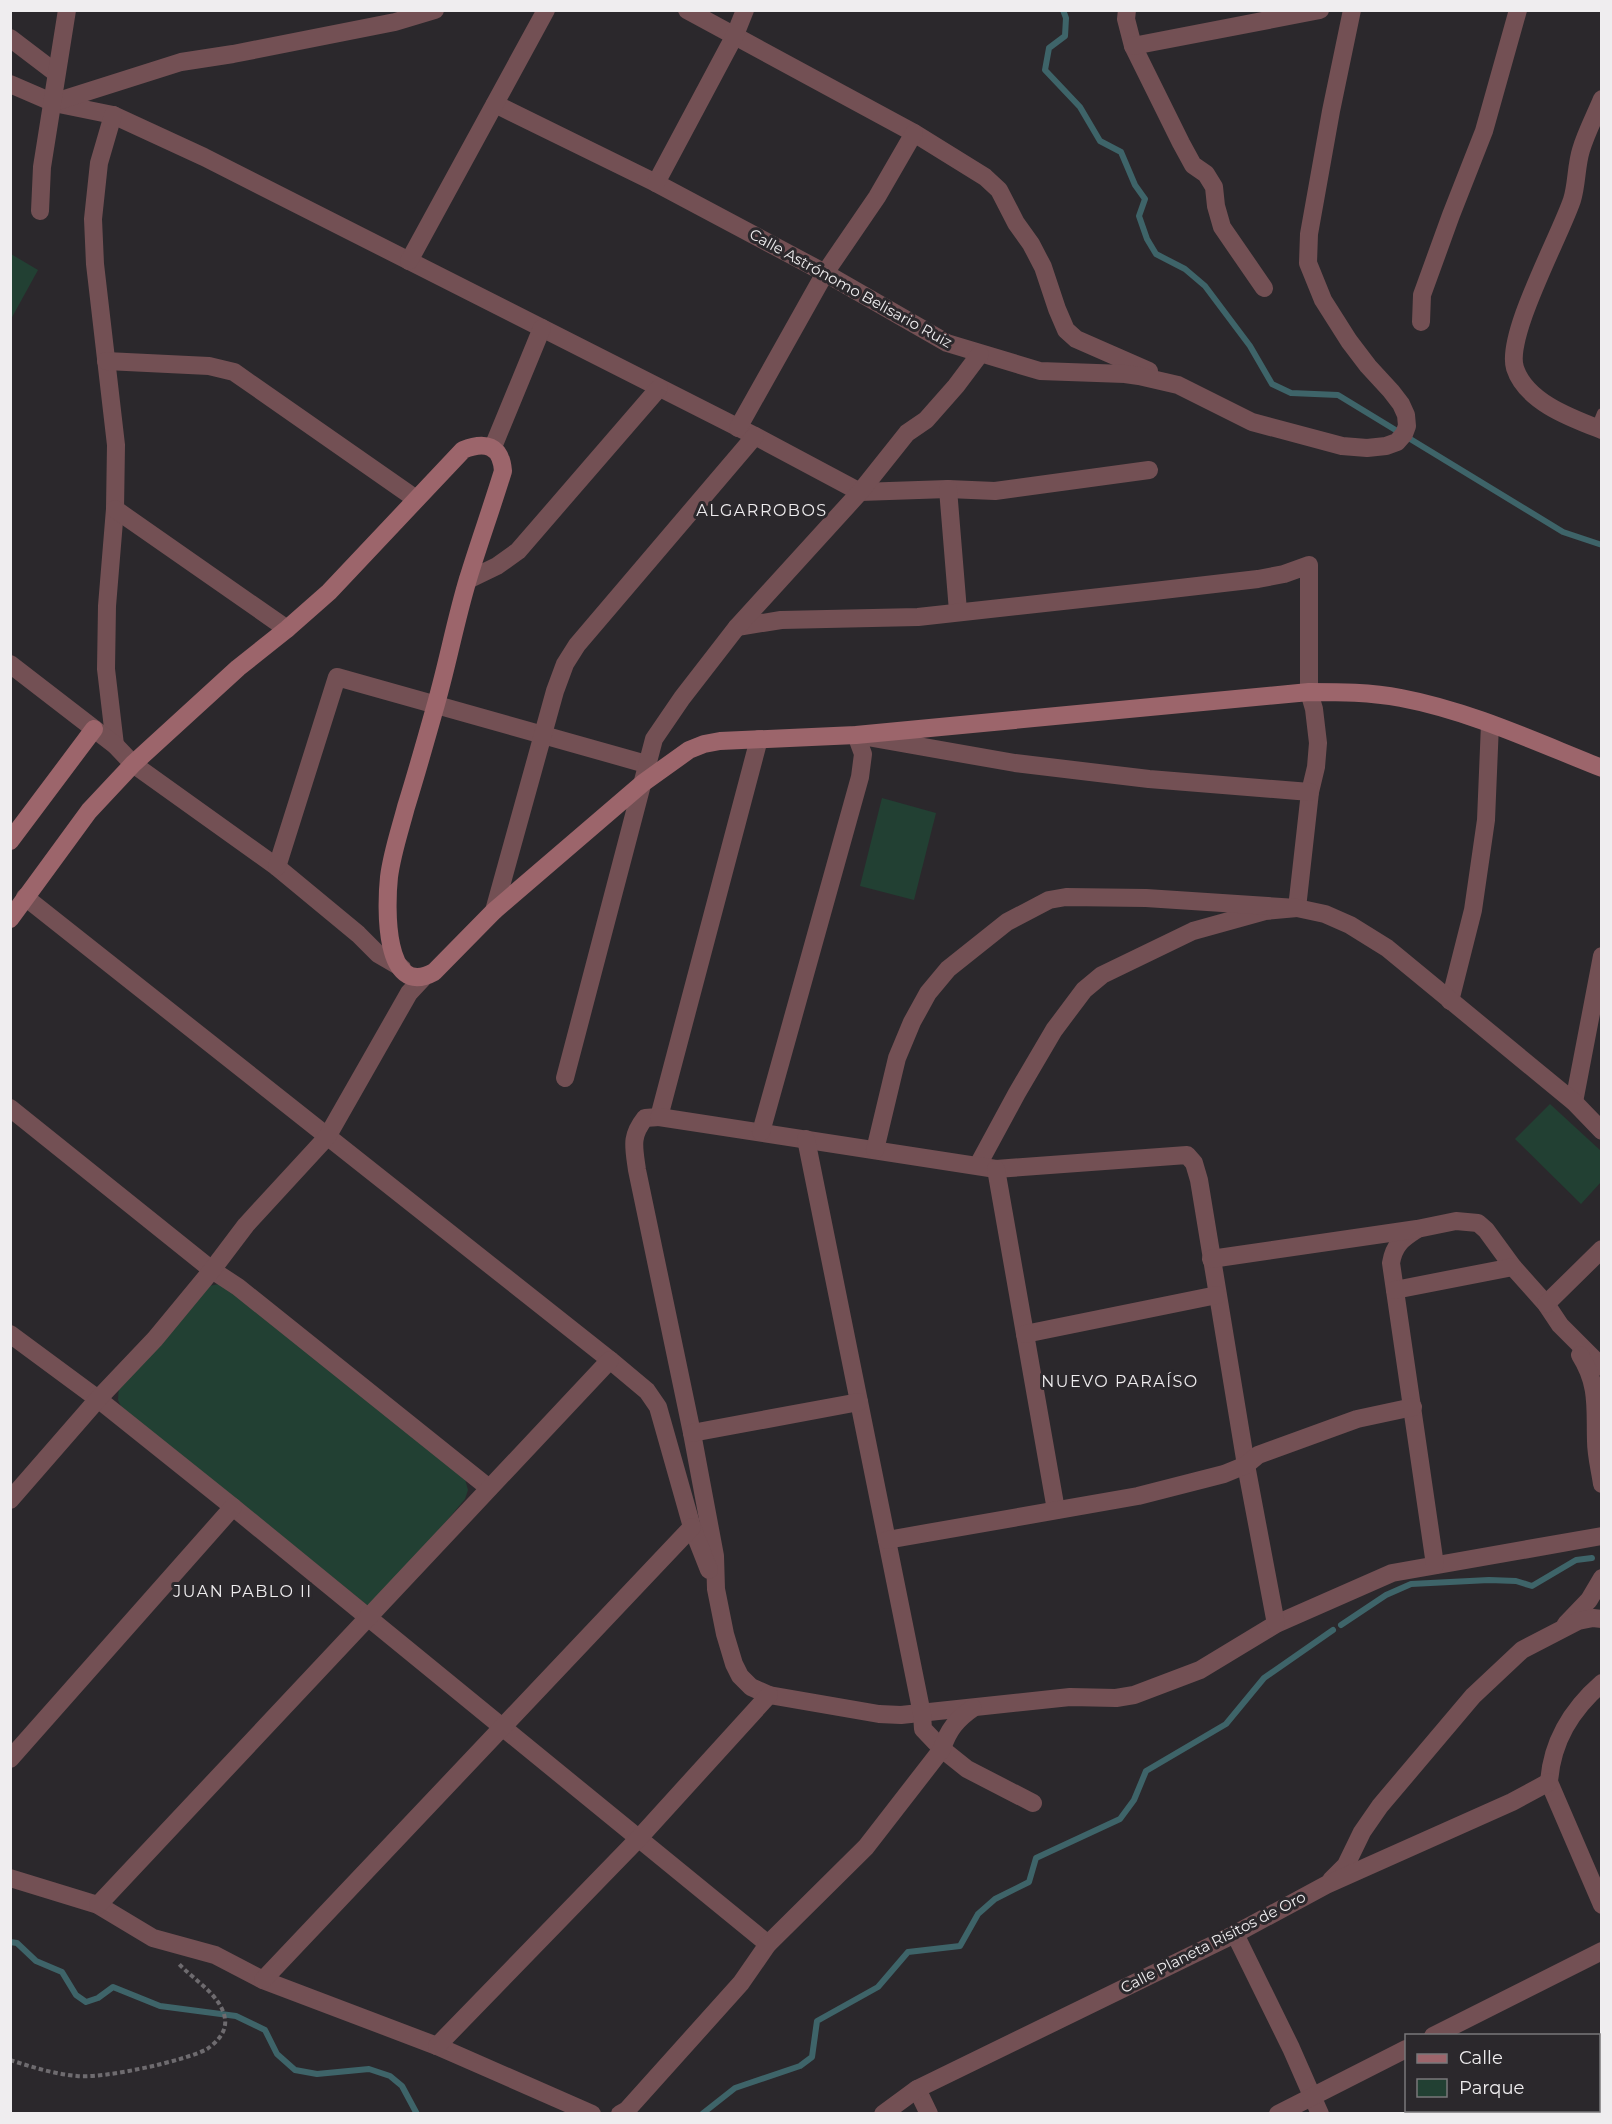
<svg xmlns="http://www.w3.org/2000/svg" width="1612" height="2124" font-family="Montserrat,sans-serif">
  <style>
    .green { fill: #224033 }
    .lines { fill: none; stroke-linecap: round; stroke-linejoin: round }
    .stream { stroke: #3e6469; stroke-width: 6 }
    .path { stroke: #6e6b6f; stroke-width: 4; stroke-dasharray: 4.5 3; stroke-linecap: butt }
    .lane { stroke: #735054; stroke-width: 10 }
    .street { stroke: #735054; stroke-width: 18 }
    .secondary { stroke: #9c656b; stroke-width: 18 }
    .labels { text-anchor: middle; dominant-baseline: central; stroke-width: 6; stroke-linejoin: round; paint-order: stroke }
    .street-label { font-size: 15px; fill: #efedef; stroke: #2b282c }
    .neighbourhood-label { font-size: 16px; letter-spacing: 1.5px; fill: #efedef; stroke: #2b282c }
  </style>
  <rect width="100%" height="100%" fill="#2b282c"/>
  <g class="green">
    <path d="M11 254 38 270 11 319Z"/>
    <path d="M882 798 936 813 914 900 860 886Z"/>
    <path d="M1550 1104 1601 1151V1182L1581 1204 1515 1139Z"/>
    <path d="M219 1284 229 1290 465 1479 468 1490 465 1499 381 1599 375 1603 367 1605 122 1408 118 1400 119 1385 209 1286Z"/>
  </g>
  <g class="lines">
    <g class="stream">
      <path d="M1063 10 1066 18 1065 36 1049 48 1045 70 1080 107 1100 141 1121 152 1135 185 1145 199 1139 216 1147 239 1156 254 1185 269 1205 286 1250 346 1272 384 1291 393 1338 395 1563 532 1602 545"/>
      <path d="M1341 1625 1386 1595 1411 1584 1489 1580 1516 1581 1532 1586 1576 1560 1592 1558"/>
      <path d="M10 1942 17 1943 36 1961 62 1972 76 1995 86 2002 98 1998 113 1987 160 2006 236 2016 265 2030 277 2054 295 2070 317 2074 369 2069 390 2076 402 2086 417 2114"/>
      <path d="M702 2114 735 2088 800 2066 812 2057 817 2021 878 1987 908 1952 960 1946 978 1914 995 1899 1029 1882 1036 1858 1120 1819 1134 1800 1146 1771 1226 1724 1264 1678 1333 1630"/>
    </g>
    <path class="path" d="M10 2060C32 2067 54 2074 77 2076 102 2079 185 2061 207 2049 216 2043 227 2032 225 2019 222 1996 194 1980 179 1964"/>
    <path class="lane" d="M1596 428 1602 413"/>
    <g class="street">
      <path d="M687 10 914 133 985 177 999 190 1016 223 1031 244 1043 267 1057 309 1066 330 1076 339 1149 371"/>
      <path d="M1127 10 1126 19 1133 46 1181 143 1193 165 1206 174 1214 187 1216 206 1222 227 1264 288"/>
      <path d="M10 38 56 73"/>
      <path d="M1133 46 1320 10"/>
      <path d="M10 84 54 103 113 115 204 157 755 436 860 492 948 489 995 491 1149 470"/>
      <path d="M1602 99C1595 116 1586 133 1581 150 1576 166 1577 184 1572 200 1560 236 1505 336 1515 368 1526 402 1571 418 1602 430"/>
      <path d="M58 101 181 62 233 54 395 22 435 10"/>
      <path d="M495 104 656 183 825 273 947 343 1040 371 1125 374 1139 376 1178 385 1252 422 1342 446 1367 448 1386 446 1397 442 1404 434 1407 426 1406 415 1401 404 1391 391 1368 366 1349 341 1323 300 1308 263 1309 234 1331 111 1352 10"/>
      <path d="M113 115 99 163 93 219 95 264 116 445 115 509 107 606 106 669 115 745"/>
      <path d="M656 183 735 35 745 10"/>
      <path d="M40 211 42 167 67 10"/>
      <path d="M409 261 546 10"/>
      <path d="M1421 322 1422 295 1451 215 1484 131 1518 10"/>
      <path d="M106 361 209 366 234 372 416 499"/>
      <path d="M738 428 825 273 877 197 914 133"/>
      <path d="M493 447 542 328"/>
      <path d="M948 489 958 611"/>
      <path d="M115 509 287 629"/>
      <path d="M468 580 497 566 518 551 659 388"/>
      <path d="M737 627 781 620 918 617 1154 591 1258 579 1284 574 1309 565V692L1314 709 1318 743 1316 767 1310 792 1297 908 1265 911 1193 931 1102 975 1084 990 1054 1030 1017 1093 978 1165"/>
      <path d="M10 664 115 745 133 764 277 867 358 934 378 954 402 968"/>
      <path d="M759 739 659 1117 645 1118C630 1137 634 1147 637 1170L692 1433 715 1556 716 1589 725 1634 734 1664 740 1676 751 1687 769 1695 879 1714 901 1715 1070 1697 1116 1698 1134 1695 1200 1670 1276 1624 1392 1573 1602 1536"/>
      <path d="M277 867 337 677 646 764"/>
      <path d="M25 897 610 1360 647 1391 658 1407 692 1527 709 1570"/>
      <path d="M494 911 555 691 565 664 577 645 755 436"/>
      <path d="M1450 1001 1473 910 1486 820 1490 724"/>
      <path d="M565 1078 654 739 682 698 737 627 860 492 907 433 926 420 956 386 980 354"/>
      <path d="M1574 1102 1602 956"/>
      <path d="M10 1108 212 1270 238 1287 489 1488"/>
      <path d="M659 1117 996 1169 1187 1155 1194 1163 1199 1180 1246 1465 1276 1624"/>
      <path d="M761 1132 860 777 863 754 856 735 1015 763 1149 779 1310 792"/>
      <path d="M806 1139 922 1714 923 1729 942 1749 967 1769 1033 1803"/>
      <path d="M875 1150 897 1058 912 1022 928 993 948 969 1007 922 1049 900 1066 897 1146 898 1297 908 1325 914 1350 925 1387 948 1574 1102 1602 1131"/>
      <path d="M996 1169 1056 1510"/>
      <path d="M1416 1230C1402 1239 1394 1245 1391 1263L1435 1565"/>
      <path d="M1211 1259 1417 1229 1456 1221 1478 1223 1486 1230 1513 1267 1546 1304 1560 1325 1602 1367"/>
      <path d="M1395 1290 1513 1267"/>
      <path d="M1546 1304 1602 1249"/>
      <path d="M10 1334 98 1399 233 1507 768 1944"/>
      <path d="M1025 1334 1217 1295"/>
      <path d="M1580 1355C1599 1385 1595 1408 1596 1441 1596 1455 1600 1470 1602 1484"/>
      <path d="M692 1433 859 1402"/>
      <path d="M10 1500 98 1399 155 1339 212 1270 246 1225 327 1137 409 993 423 978"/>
      <path d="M887 1540 1138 1496 1224 1474 1246 1465 1258 1455 1357 1419 1413 1407"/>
      <path d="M1566 1624 1589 1600 1602 1578"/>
      <path d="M1602 1683C1571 1710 1552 1741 1549 1782L1602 1905"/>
      <path d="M10 1759 233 1507"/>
      <path d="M10 1878 98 1905 153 1938 215 1955 263 1980 437 2046 592 2114"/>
      <path d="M1331 1880 1346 1865 1362 1832 1380 1806 1473 1696 1522 1650 1578 1621 1593 1618 1602 1619"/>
      <path d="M98 1905 610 1360"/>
      <path d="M1235 1934 1291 2048 1320 2114"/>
      <path d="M263 1980 692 1527"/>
      <path d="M1433 2036 1602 1951"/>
      <path d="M437 2046 640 1837 769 1695"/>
      <path d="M917 2089 929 2114"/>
      <path d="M620 2114 627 2110 741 1983 768 1944 866 1847 942 1749C948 1730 957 1719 973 1708"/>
      <path d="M883 2114 917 2089 1235 1934 1326 1885 1512 1802 1549 1782"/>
      <path d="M1278 2114 1406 2049"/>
    </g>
    <g class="secondary">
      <path d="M10 841 94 729"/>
      <path d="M10 919 89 811 133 764 238 668 287 629 329 592 463 450C485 441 501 445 503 471 492 507 479 543 468 579 455 622 447 667 434 711 425 743 416 775 406 807 400 830 392 853 389 877 386 905 383 1000 434 972L494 911 643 783 689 750 704 744 720 741 856 735 1309 692C1340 692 1370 692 1401 698 1470 711 1536 742 1602 768"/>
    </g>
  </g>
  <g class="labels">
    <g class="street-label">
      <text transform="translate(851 288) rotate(29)">Calle Astrónomo Belisario Ruiz</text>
      <text transform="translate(1213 1942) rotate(-27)">Calle Planeta Risitos de Oro</text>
    </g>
    <g class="neighbourhood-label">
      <text x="762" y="510">ALGARROBOS</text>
      <text x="1120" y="1381">NUEVO PARAÍSO</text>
      <text x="243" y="1591">JUAN PABLO II</text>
    </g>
  </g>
  <rect width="1612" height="2124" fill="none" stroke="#efedef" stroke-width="24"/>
  <rect x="1405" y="2034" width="195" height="78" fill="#2b282c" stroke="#79777a" stroke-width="1.5"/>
  <rect x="1417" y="2054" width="30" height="9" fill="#9c656b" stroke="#79777a" stroke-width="1.5"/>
  <text x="1459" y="2064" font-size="18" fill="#efedef">Calle</text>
  <rect x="1417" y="2079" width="30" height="18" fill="#224033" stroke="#79777a" stroke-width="1.5"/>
  <text x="1459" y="2094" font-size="18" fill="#efedef">Parque</text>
</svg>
